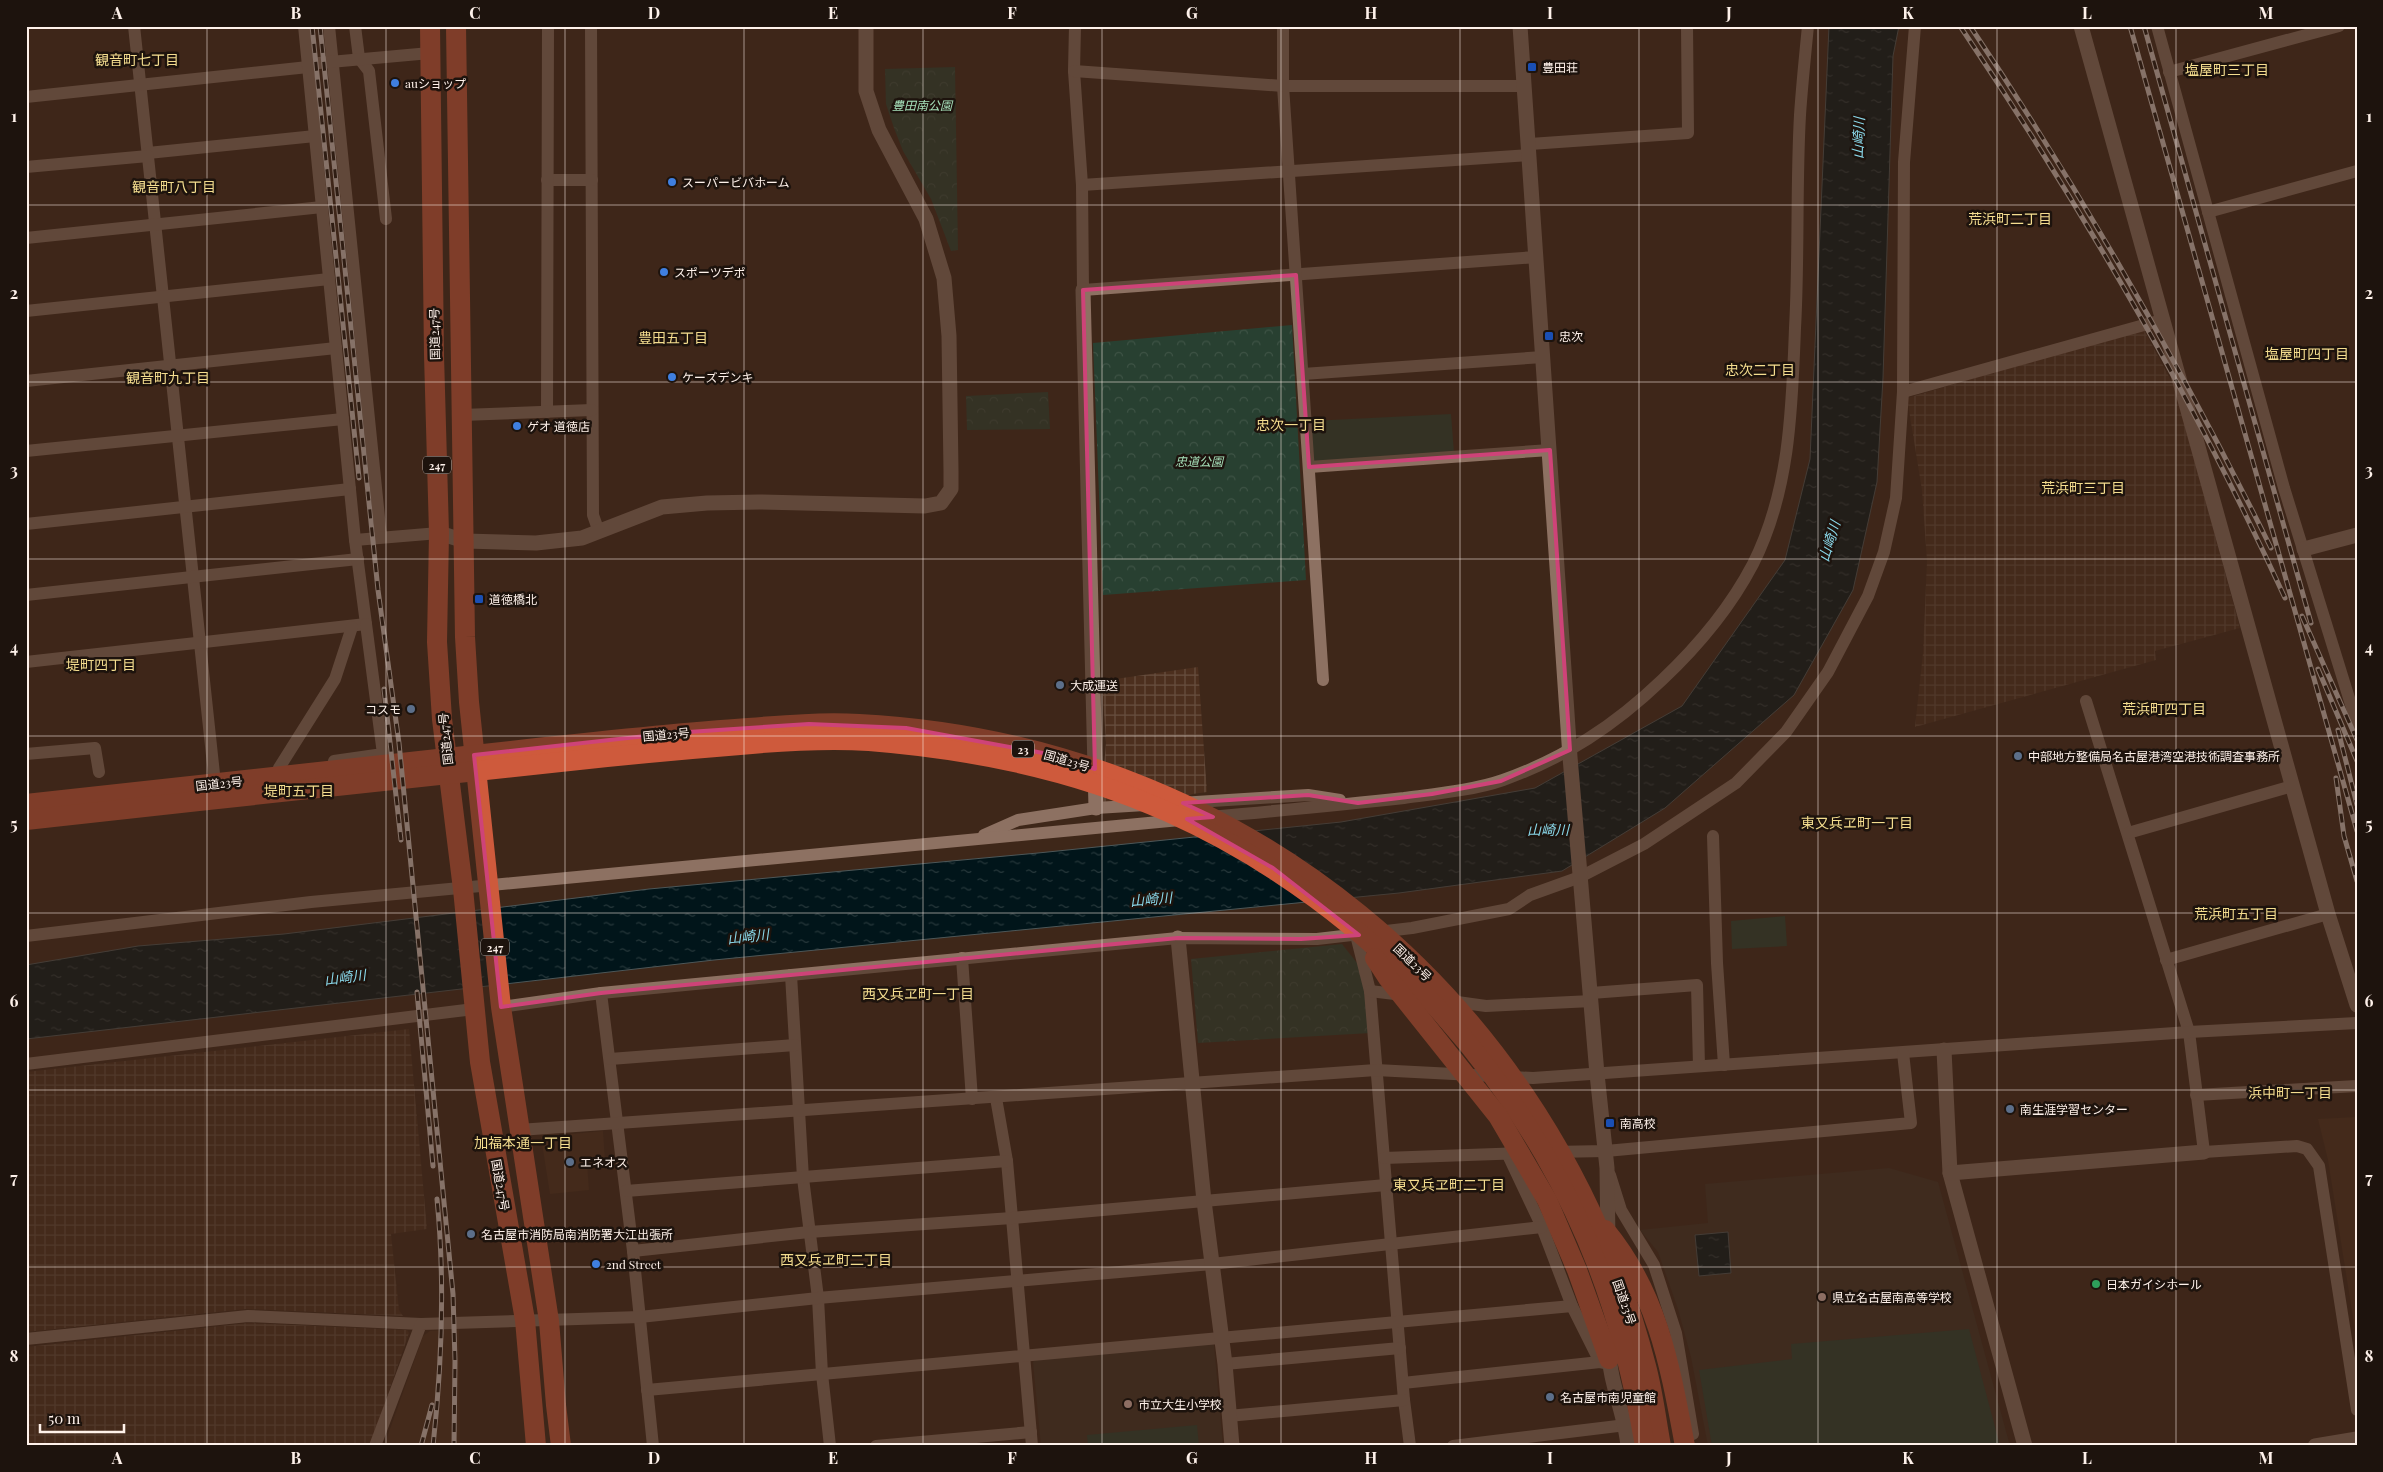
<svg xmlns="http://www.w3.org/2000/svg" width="2383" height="1472" font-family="'Playfair Display','Noto Sans JP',serif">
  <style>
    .built { fill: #4c2f1e }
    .industrial { fill: url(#industrial-grid) }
    .education { fill: #403125 }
    .park { fill: url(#park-crowns) }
    .garden { fill: #284031 }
    .water { fill: url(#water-ripples); stroke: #4d5758 }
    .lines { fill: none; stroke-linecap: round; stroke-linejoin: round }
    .minor { stroke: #8d7162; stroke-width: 12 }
    .tertiary { stroke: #8d7162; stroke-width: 15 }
    .trunk { stroke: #ce5a3c; stroke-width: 20 }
    .rail-casing { stroke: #decfc7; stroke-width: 5 }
    .rail { stroke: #1d130d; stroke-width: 3; stroke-dasharray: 9; stroke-linecap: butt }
    .marked { fill: none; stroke: #ce4378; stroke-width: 4; stroke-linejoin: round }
    .grid { fill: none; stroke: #fef1ea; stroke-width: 1; stroke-opacity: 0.55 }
    .transit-dot { fill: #1a4fb4; stroke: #1d130d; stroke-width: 2 }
    .shop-dot { fill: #3f7fe0; stroke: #1d130d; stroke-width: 2 }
    .service-dot { fill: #5c6f8a; stroke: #1d130d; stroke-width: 2 }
    .leisure-dot { fill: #2e9e5b; stroke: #1d130d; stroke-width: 2 }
    .education-dot { fill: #8d6e63; stroke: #1d130d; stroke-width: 2 }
    .labels { text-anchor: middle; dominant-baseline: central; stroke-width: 5; stroke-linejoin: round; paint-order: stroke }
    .shield { fill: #1d130d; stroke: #baaea8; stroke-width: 1 }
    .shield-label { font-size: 11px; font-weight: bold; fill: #fef1ea }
    .poi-label { font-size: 12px; fill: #fef1ea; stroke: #1d130d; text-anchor: start }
    .park-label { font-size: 12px; font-style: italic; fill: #a6e0ba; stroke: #1d130d }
    .street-label { font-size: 12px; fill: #fef1ea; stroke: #1d130d }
    .neighbourhood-label { font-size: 14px; fill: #f4dd8f; stroke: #1d130d }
    .water-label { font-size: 14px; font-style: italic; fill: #8ad8ea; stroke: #1d130d }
    .neatline { fill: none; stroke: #fef1ea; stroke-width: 2 }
    .grid-label { font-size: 16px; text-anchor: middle; font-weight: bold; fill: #fef1ea }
  </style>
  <defs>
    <pattern id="industrial-grid" width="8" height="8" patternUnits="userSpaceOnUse" patternTransform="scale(1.25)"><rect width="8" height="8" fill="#4c2f1e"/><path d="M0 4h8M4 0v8" fill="none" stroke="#674e3f"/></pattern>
    <pattern id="park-crowns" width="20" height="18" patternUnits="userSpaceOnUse" patternTransform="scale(1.25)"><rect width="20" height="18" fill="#284031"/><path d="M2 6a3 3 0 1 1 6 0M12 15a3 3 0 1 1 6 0" fill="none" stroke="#3e5345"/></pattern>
    <pattern id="water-ripples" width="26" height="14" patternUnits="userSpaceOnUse" patternTransform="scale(1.25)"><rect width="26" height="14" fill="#01151a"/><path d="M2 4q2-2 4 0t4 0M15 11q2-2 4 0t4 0" fill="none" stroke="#27383b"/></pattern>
  </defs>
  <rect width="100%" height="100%" fill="#3e2719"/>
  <g class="built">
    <path d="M2357 1117V1343L2328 1160 2318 1119Z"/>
    <path d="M603 1131 605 1161 587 1163 589 1190 550 1194 541 1137Z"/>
    <path d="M459 1329 460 1446H384L423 1336 430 1331Z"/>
  </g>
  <g class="industrial">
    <path d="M2143 328 2175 388 2240 628 2155 651 2156 660 1915 727 1923 653 1927 561 1922 490 1907 398Z"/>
    <path d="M1198 667 1207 792 1106 806 1101 800 1106 743 1102 681Z"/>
    <path d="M409 1029 427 1229 391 1234 399 1310 403 1316 246 1309 26 1332V1072Z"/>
    <path d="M248 1323 407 1330 409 1333 370 1446H26V1347Z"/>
  </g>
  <g class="education">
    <path d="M1889 1168 1938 1182 2010 1446H1708L1691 1357 1678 1309 1658 1252 1640 1230 1708 1223 1705 1184Z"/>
    <path d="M1211 1343 1214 1345 1223 1446H1041L1033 1362 1036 1359Z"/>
  </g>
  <g class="park">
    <path d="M955 67 958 250 951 251 931 199 903 151 894 128 886 104 885 69Z"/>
    <path d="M1292 325 1306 580 1103 595 1093 343Z"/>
    <path d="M1048 392 1050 429 967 430 966 396Z"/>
    <path d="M1342 944 1361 968 1371 1033 1198 1043 1191 959Z"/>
  </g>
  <g class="garden">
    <path d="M1451 414 1454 453 1314 463 1311 421Z"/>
    <path d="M1785 916 1787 946 1732 949 1731 921Z"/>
    <path d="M1969 1329 2000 1446H1712L1699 1370 1792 1359 1791 1344Z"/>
    <path d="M1197 1425 1199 1446H1088L1087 1435Z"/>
  </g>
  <g class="water">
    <path d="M1829 26H1899L1893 56 1883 378 1877 482 1853 590 1794 695 1665 808 1562 871 1399 893 714 960 26 1039V965L138 946 284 934 649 889 1038 853 1341 822 1535 788 1682 706 1785 560 1810 459Z"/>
    <path d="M1728 1232 1731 1273 1699 1276 1695 1235Z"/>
  </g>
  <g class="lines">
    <g class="minor">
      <path d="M134 26 214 774"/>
      <path d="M329 26 381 537"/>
      <path d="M355 26 359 58 369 71 386 219"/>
      <path d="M591 26 593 515 599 532"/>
      <path d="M1075 26 1074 71 1082 185 1083 290 1536 257"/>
      <path d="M1283 26V86L1323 680"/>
      <path d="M2157 26 2284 488 2357 724"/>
      <path d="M308 64 430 53"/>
      <path d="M1074 71 1283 86H1525"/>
      <path d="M2169 72 2339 26"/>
      <path d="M26 97 308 67"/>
      <path d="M1530 144 1688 133 1687 26"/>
      <path d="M148 153 315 136"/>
      <path d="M26 167 148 156"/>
      <path d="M547 180H592"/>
      <path d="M1082 185 1530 155"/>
      <path d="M2208 212 2357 171"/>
      <path d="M26 238 322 207"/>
      <path d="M26 311 329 279"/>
      <path d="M1303 374 1543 357"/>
      <path d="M26 381 336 348"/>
      <path d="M1903 392 2162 320"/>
      <path d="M547 412 548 26"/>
      <path d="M462 415 592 410"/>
      <path d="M26 451 343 419"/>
      <path d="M1309 467 1550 450"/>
      <path d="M26 524 350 489"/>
      <path d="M355 540 439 533"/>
      <path d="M26 595 358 559"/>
      <path d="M26 662 366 624 355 540 304 26"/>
      <path d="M2086 701 2189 1032 2204 1152 2297 1146 2307 1149 2319 1166 2357 1410"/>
      <path d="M26 754 95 748 99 772"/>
      <path d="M334 761 383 754 366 624"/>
      <path d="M279 768 335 679 352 627"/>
      <path d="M1180 803 1308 795 1340 800"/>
      <path d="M1210 817C1275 811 1339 805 1404 798 1434 794 1475 790 1503 780 1565 758 1615 725 1662 680 1697 647 1730 608 1753 564 1790 491 1792 408 1795 328 1799 257 1796 186 1800 115 1802 85 1805 56 1808 26"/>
      <path d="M2128 833 2292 786"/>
      <path d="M984 835 1018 820 1096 808 1145 805"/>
      <path d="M1713 836 1717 963 1724 1065"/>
      <path d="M1356 935 1370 991 1404 1400 1410 1446"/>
      <path d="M26 936 311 902 1180 820"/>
      <path d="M962 958 972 1099"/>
      <path d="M2166 960 2328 914"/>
      <path d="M791 975 803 1178 818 1298 822 1374 830 1446"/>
      <path d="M1370 991 1403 995"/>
      <path d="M601 993 633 1251 653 1446"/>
      <path d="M1591 993 1697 985 1699 1066"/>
      <path d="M1450 1001 1486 1006 1592 1001"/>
      <path d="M501 1007 601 993 1178 938 1317 939 1412 928 1509 909 1530 895 1580 877 1644 844 1736 783 1786 732 1828 672 1868 596 1884 552 1896 498 1903 392 1904 162 1915 26"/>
      <path d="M610 1059 795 1045"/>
      <path d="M26 1064 474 1009"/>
      <path d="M2196 1095 2357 1086"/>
      <path d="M996 1098 1007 1161 1032 1446"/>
      <path d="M519 1130 1376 1070 1533 1078 2189 1032 2357 1023"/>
      <path d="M1552 1152 1606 1151 1911 1123 1903 1053"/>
      <path d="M1507 1153 1542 1227 1572 1306 1600 1362 1610 1364"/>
      <path d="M1384 1158 1524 1153"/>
      <path d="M1610 1175 1621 1210 1654 1265 1676 1333 1693 1434"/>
      <path d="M626 1191 1007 1161"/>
      <path d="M633 1251 809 1232 1012 1218 1386 1185"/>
      <path d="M26 1339 248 1316 421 1324"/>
      <path d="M1225 1364 1400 1348"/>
      <path d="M1403 1383 1600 1362"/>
      <path d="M647 1390 1572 1306"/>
      <path d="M1228 1416 1404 1400"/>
      <path d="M375 1446 421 1324 640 1317 818 1298 1212 1264 1542 1227"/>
      <path d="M876 1446 1031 1432"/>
      <path d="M1453 1446 1626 1425"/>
    </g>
    <g class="tertiary">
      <path d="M1520 26 1570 757 1597 1074 1607 1168 1608 1242"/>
      <path d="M2081 26 2328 914 2357 1005"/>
      <path d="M1083 290 1096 808"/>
      <path d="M439 533 465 541 536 543 582 538 662 507 707 503 759 502 925 506 941 503 951 489V471L949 336 944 278 926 219 879 130 866 91V26"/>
      <path d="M2304 549 2357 535"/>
      <path d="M1178 938 1204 1201 1225 1364 1232 1446"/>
      <path d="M1944 1050 1950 1173 2025 1446"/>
      <path d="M1950 1173 2204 1152"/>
      <path d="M1609 1350C1609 1382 1625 1413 1628 1446"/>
      <path d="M2315 1446 2357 1439"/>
    </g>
    <g class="trunk">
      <path d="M430 26 434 355 439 533 437 642 442 719 463 889 480 1062 525 1320 536 1446"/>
      <path d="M456 26 465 637 469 702 501 1007 549 1321 556 1405 561 1446"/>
      <path d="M26 804C193 786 360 767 528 749 601 741 674 733 748 728 785 725 822 722 859 724 1240 744 1551 998 1646 1366 1653 1392 1656 1419 1661 1446"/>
      <path d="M26 820C201 801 376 781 551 763 614 756 677 750 740 745 782 741 826 738 869 741 970 749 1075 770 1168 812 1376 905 1545 1093 1613 1310 1627 1354 1637 1400 1645 1446"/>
      <path d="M1375 958 1388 978 1498 1116 1547 1200 1577 1270 1609 1359"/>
      <path d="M1605 1230C1658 1294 1670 1366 1685 1446"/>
    </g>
    <g class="rail-casing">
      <g id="rail">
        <path d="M312 26 359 478"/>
        <path d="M320 26 378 590 399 743 453 1294 455 1361 454 1446"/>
        <path d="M1960 26C2082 208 2194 399 2285 598"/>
        <path d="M1970 26C2082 193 2182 368 2271 548"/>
        <path d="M2130 26 2357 831"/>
        <path d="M2144 26 2311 623"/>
        <path d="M2302 616 2357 740"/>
        <path d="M2318 669 2357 761"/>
        <path d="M384 689 401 840"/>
        <path d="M2338 730 2357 805"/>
        <path d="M2336 778 2344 836 2357 881"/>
        <path d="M417 992 433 1166"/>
        <path d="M421 1446 432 1405"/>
        <path d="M433 1446C442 1364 445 1280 437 1199"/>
      </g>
    </g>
    <use href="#rail" class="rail"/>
  </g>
  <path d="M0 0H2383V1472H0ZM1296 275 1309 467 1550 450 1570 750 1501 781 1432 794 1358 803 1308 795 1183 803 1213 817 1187 819 1273 868 1359 935 1301 939 1178 938 601 993 501 1007 474 755 673 733 809 724 906 728 1043 753 1095 769 1083 290Z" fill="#3e2719" fill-opacity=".55" fill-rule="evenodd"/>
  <path class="marked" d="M1296 275 1309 467 1550 450 1570 750 1501 781 1432 794 1358 803 1308 795 1183 803 1213 817 1187 819 1273 868 1359 935 1301 939 1178 938 601 993 501 1007 474 755 673 733 809 724 906 728 1043 753 1095 769 1083 290Z"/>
  <path class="grid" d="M207 26V1446M386 26V1446M565 26V1446M744 26V1446M923 26V1446M1102 26V1446M1281 26V1446M1460 26V1446M1639 26V1446M1818 26V1446M1997 26V1446M2176 26V1446M26 205H2357M26 382H2357M26 559H2357M26 736H2357M26 913H2357M26 1090H2357M26 1267H2357"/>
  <g class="transit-dot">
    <rect x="1527" y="62" width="10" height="10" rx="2.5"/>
    <rect x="1544" y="331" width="10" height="10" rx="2.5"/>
    <rect x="474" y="594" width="10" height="10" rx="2.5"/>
    <rect x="1605" y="1118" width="10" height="10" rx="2.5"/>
  </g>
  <g class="shop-dot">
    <circle cx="395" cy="83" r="5"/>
    <circle cx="672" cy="182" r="5"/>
    <circle cx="664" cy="272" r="5"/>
    <circle cx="672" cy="377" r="5"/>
    <circle cx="517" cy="426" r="5"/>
    <circle cx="596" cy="1264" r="5"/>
  </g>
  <g class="service-dot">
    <circle cx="1060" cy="685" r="5"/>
    <circle cx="411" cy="709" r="5"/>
    <circle cx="2018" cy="756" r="5"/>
    <circle cx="2010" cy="1109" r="5"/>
    <circle cx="570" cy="1162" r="5"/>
    <circle cx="471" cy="1234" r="5"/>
    <circle cx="1550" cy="1397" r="5"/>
  </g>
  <circle class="leisure-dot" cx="2096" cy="1284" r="5"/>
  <g class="education-dot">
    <circle cx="1822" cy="1297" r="5"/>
    <circle cx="1128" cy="1404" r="5"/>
  </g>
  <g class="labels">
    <g class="shield">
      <rect x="423" y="456.5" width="28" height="17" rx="4"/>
      <rect x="1012" y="740.5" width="22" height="17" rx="4"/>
      <rect x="481" y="938.5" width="28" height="17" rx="4"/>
    </g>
    <g class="shield-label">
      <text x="437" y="465">247</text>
      <text x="1023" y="749">23</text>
      <text x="495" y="947">247</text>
    </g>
    <g class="poi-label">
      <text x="1542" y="67">豊田荘</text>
      <text x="405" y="83">auショップ</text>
      <text x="682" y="182">スーパービバホーム</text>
      <text x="674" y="272">スポーツデポ</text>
      <text x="1559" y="336">忠次</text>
      <text x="682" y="377">ケーズデンキ</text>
      <text x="527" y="426">ゲオ 道徳店</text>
      <text x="489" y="599">道徳橋北</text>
      <text x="1070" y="685">大成運送</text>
      <text x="401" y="709" text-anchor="end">コスモ</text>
      <text x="2028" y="756">中部地方整備局名古屋港湾空港技術調査事務所</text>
      <text x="2020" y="1109">南生涯学習センター</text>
      <text x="1620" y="1123">南高校</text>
      <text x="580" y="1162">エネオス</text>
      <text x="481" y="1234">名古屋市消防局南消防署大江出張所</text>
      <text x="606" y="1264">2nd Street</text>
      <text x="2106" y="1284">日本ガイシホール</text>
      <text x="1832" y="1297">県立名古屋南高等学校</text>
      <text x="1560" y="1397">名古屋市南児童館</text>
      <text x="1138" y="1404">市立大生小学校</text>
    </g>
    <g class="park-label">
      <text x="922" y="105">豊田南公園</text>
      <text x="1199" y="461">忠道公園</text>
    </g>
    <g class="street-label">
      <text transform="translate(434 334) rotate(-91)">国道247号</text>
      <text transform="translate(666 734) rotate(-5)">国道23号</text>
      <text transform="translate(445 739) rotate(-96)">国道247号</text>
      <text transform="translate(1067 760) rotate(16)">国道23号</text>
      <text transform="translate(219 783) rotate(-6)">国道23号</text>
      <text transform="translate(1413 962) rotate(44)">国道23号</text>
      <text transform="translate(501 1185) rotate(80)">国道247号</text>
      <text transform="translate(1625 1302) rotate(71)">国道23号</text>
    </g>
    <g class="neighbourhood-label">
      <text x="137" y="59">観音町七丁目</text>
      <text x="2227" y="69">塩屋町三丁目</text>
      <text x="174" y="186">観音町八丁目</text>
      <text x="2010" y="218">荒浜町二丁目</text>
      <text x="673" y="337">豊田五丁目</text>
      <text x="2307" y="353">塩屋町四丁目</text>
      <text x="1760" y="369">忠次二丁目</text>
      <text x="168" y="377">観音町九丁目</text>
      <text x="1291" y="424">忠次一丁目</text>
      <text x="2083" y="487">荒浜町三丁目</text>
      <text x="101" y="664">堤町四丁目</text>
      <text x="2164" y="708">荒浜町四丁目</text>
      <text x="299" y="790">堤町五丁目</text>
      <text x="1857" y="822">東又兵ヱ町一丁目</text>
      <text x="2236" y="913">荒浜町五丁目</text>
      <text x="918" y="993">西又兵ヱ町一丁目</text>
      <text x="2290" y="1092">浜中町一丁目</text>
      <text x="523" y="1142">加福本通一丁目</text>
      <text x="1449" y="1184">東又兵ヱ町二丁目</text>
      <text x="836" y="1259">西又兵ヱ町二丁目</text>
    </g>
    <g class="water-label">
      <text transform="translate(1858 138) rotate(-88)">山崎川</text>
      <text transform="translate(1829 541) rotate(-73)">山崎川</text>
      <text x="1548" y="829">山崎川</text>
      <text transform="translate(1151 899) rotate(-5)">山崎川</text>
      <text transform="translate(748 936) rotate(-6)">山崎川</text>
      <text transform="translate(345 977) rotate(-7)">山崎川</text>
    </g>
  </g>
  <rect width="2383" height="1472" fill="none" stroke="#1d130d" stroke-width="55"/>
  <path d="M40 1424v8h84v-8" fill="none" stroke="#fef1ea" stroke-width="2.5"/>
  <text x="48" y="1424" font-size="15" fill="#fef1ea" stroke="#1d130d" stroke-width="4" paint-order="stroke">50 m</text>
  <rect x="28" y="28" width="2328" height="1416" class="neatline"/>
  <g class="grid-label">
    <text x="117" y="19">A</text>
    <text x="296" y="19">B</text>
    <text x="475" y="19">C</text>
    <text x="654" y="19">D</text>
    <text x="833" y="19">E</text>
    <text x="1012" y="19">F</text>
    <text x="1192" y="19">G</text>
    <text x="1371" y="19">H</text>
    <text x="1550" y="19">I</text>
    <text x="1729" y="19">J</text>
    <text x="1908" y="19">K</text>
    <text x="2087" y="19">L</text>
    <text x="2266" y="19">M</text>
    <text x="14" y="122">1</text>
    <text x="2369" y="122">1</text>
    <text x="14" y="299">2</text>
    <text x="2369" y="299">2</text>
    <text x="14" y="476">3</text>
    <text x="2369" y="476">3</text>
    <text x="14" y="653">4</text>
    <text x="2369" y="653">4</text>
    <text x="14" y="830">5</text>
    <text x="2369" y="830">5</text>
    <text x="14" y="1007">6</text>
    <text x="2369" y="1007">6</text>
    <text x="14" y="1184">7</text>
    <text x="2369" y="1184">7</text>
    <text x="14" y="1362">8</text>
    <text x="2369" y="1362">8</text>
    <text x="117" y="1464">A</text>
    <text x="296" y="1464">B</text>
    <text x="475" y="1464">C</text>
    <text x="654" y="1464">D</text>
    <text x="833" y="1464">E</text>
    <text x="1012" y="1464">F</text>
    <text x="1192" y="1464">G</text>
    <text x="1371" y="1464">H</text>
    <text x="1550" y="1464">I</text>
    <text x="1729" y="1464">J</text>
    <text x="1908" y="1464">K</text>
    <text x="2087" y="1464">L</text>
    <text x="2266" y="1464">M</text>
  </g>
</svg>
